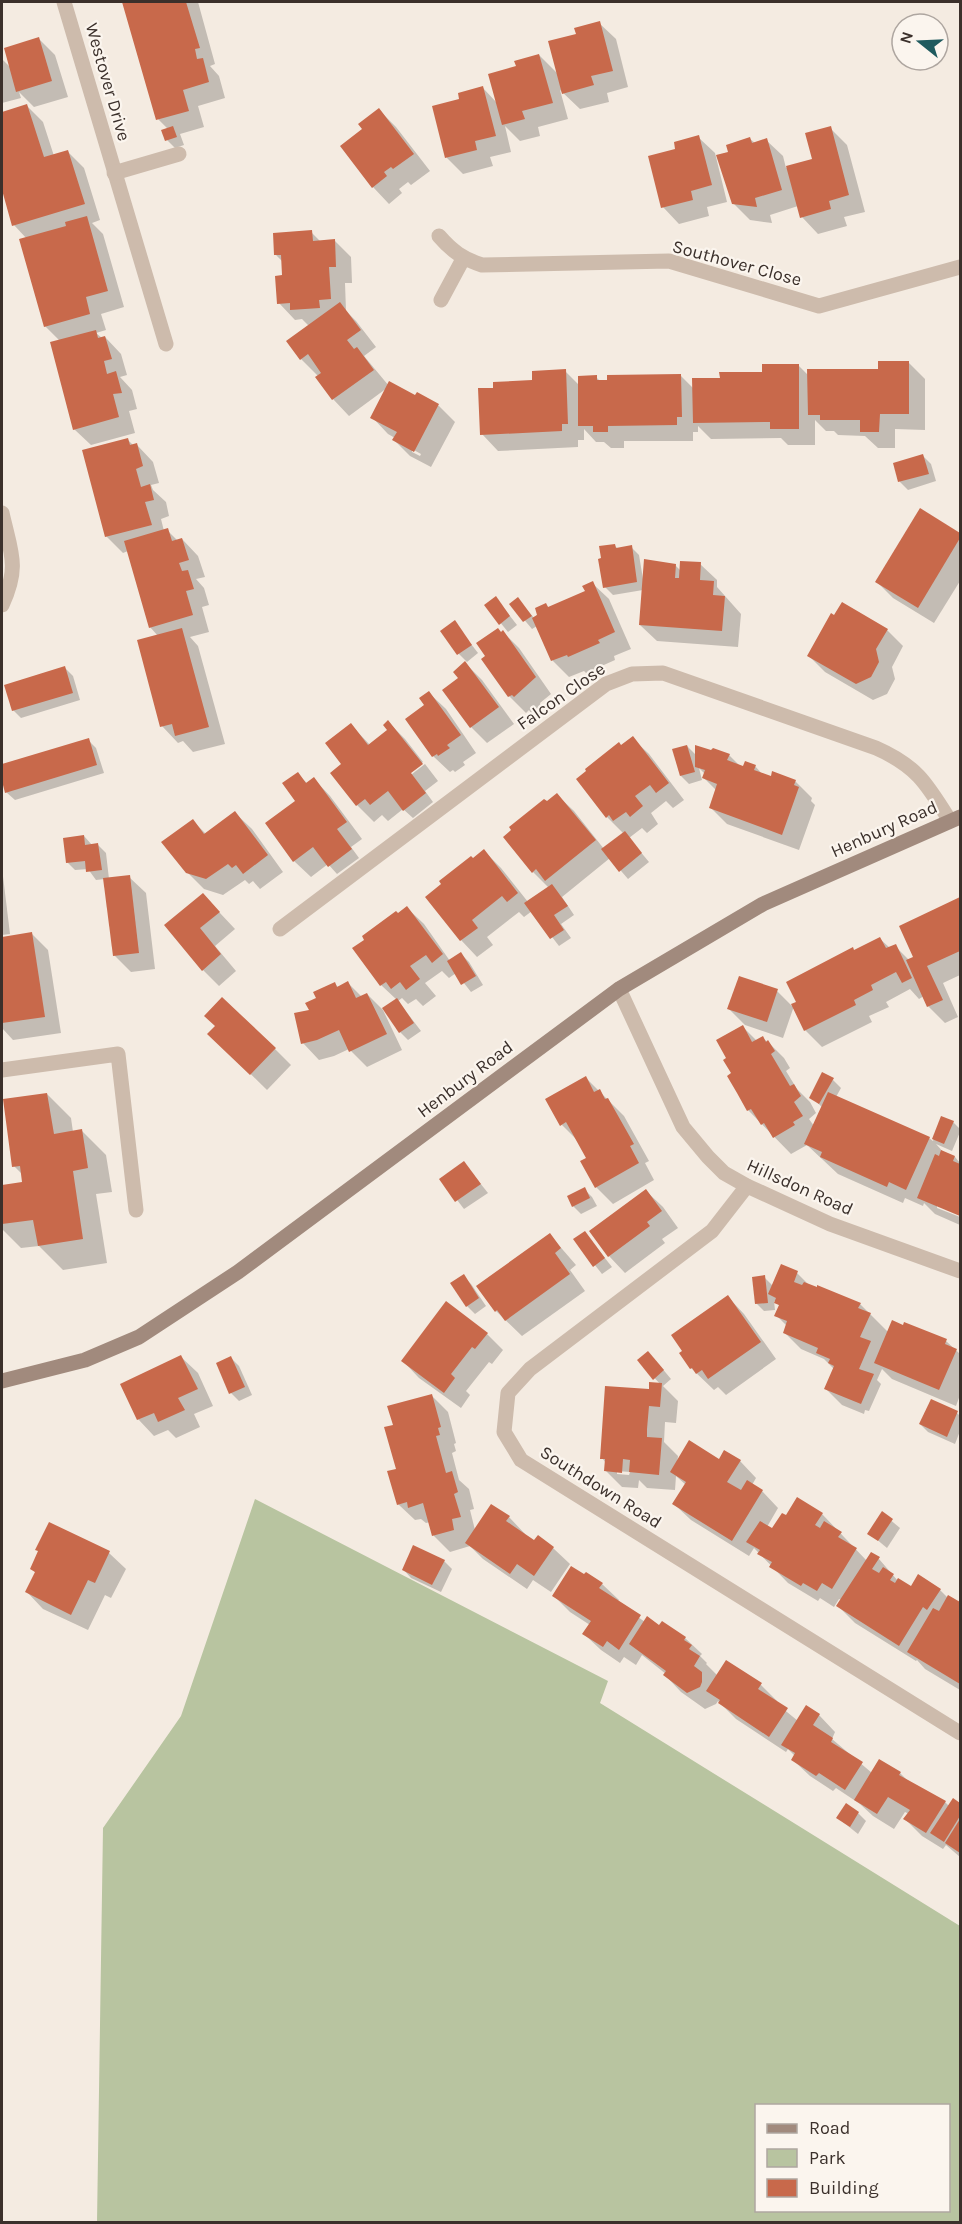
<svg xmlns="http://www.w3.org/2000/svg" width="962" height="2224" font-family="Karla,sans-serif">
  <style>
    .green { fill: #b8c4a0; fill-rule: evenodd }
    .shadow { fill: #0003; fill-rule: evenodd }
    .building { fill: #c8694b }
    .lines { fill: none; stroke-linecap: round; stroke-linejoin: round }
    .lane { stroke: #cdbbac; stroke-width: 15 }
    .street { stroke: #cdbbac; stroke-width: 15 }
    .secondary { stroke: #a18a7d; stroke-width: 15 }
    .labels { text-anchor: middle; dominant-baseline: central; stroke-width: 4.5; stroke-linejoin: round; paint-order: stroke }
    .street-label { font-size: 18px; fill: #3b302b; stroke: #fbf5ee }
  </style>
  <rect width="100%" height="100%" fill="#f4ebe1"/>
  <path class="green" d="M255 1499 608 1681 600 1703 960 1926V2222H97L103 1828 181 1716ZM756 2106H948V2210H756Z"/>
  <g class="shadow">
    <path d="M124 2H198L215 64 210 66 219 76 225 98 198 106 204 127 180 134 184 145 175 148 167 140 168 129 158 119Z"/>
    <path d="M599 23 616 39 628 87 607 93 609 102 580 109 560 90 568 119 538 127 540 136 520 141 505 126 511 152 490 157 493 166 463 174 447 158 434 108 461 100 483 88 497 103 518 68 539 55 559 75 578 35Z"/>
    <path d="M39 39 55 55 68 97 34 107 19 92 21 98 2 103V59L11 68Z"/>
    <path d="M27 106 43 122 54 156 68 152 84 168 100 220 92 223 103 234 124 307 101 314 106 330 96 333 102 338 105 337 121 354 127 375 120 377 132 390 137 409 129 411 135 433 91 445 74 429 60 341 45 326 27 239 14 225 2 186V114Z"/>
    <path d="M379 110 396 127 430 171 411 185 408 182 399 189 402 193 389 204 373 187 365 129Z"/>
    <path d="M830 128 847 145 865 212 844 217 847 226 818 234 802 217 798 206 770 215 772 223 750 220 733 203 730 153 750 139 755 143 766 140 783 156 786 168 814 160Z"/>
    <path d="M698 137 715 153 727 202 707 207 709 216 679 224 663 207 677 150Z"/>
    <path d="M311 232 321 242 335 241 351 257 352 283H345L346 311 356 321 376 347 364 356 389 386 416 397 417 394 439 406 455 422 431 467 410 456 394 440 395 438 388 434 372 417 387 388 349 416 333 399 317 378 319 377 301 359 309 326 302 319 295 320 279 303 284 277 283 262 276 255ZM412 449 421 454 420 456 412 452Z"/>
    <path d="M909 363 925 379V430L895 429V448H878L865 436 838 435 834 431H826L815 420V445H788L781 438 711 439 698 426V432H693V441H624V448H611L604 442H596L584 429V440H578V447L498 451 482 434 494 389 534 381 565 371 579 385 596 377 601 382 681 376 694 389 721 380 798 365 809 376 879 370Z"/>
    <path d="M127 439 134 446 137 445 153 462 159 483 151 485 153 490 166 502 169 516 161 519 164 531 167 530 178 541 182 539 198 556 205 577 196 579 204 588 209 605 202 607 209 632 190 637 198 646 225 744 193 752 183 741 178 743 162 726 158 636 150 627 128 551 123 553 106 536Z"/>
    <path d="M923 456 931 464 936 481 908 490 900 482 894 464Z"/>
    <path d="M921 510 960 535V581L934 623 893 598 877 582Z"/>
    <path d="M614 545 618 549 631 547 639 555 643 579 646 560 675 565 681 571 700 564 717 580V587L741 614 738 647 657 641 640 625 643 590 613 595 605 587Z"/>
    <path d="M592 583 609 599 631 649 614 656 615 660 586 673 584 671 569 677 553 661 537 626 532 629 511 604 518 599 534 618 546 605 550 609 587 592Z"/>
    <path d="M496 598 517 625 508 632 486 605Z"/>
    <path d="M454 622 478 653 467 662 459 654Z"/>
    <path d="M887 630 903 646 892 667 895 679 887 694 873 700 825 672 809 656Z"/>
    <path d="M503 632 519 648 551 694 540 703 541 706 531 713 529 710 526 713 509 696 483 659Z"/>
    <path d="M465 663 482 680 514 724 487 743 471 727 460 679Z"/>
    <path d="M65 668 73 676 80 700 21 718 13 710Z"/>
    <path d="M429 693 446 709 476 753 463 762 465 765 455 772 453 770 450 772 433 756 426 706Z"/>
    <path d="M388 722 405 739 423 762 392 786 394 788 425 764 438 781 425 791 433 802 413 818 403 809 388 821 382 815 374 822 357 805 332 773 343 765 351 725 370 745 389 731Z"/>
    <path d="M632 738 649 754 684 800 673 808 666 801 651 813 658 824 647 833 642 828 629 838 649 862 628 879 610 858 562 897 574 915 561 924 571 938 559 946 532 911 524 917 519 912 487 937 493 945 477 957 461 940 427 897 484 851 501 868 528 902 549 888 533 872 547 803 557 795 574 811 604 849 624 834 607 817 578 779Z"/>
    <path d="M88 740 96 748 104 773 15 800 6 792 2 775V766Z"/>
    <path d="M687 746 697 756 729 755 740 766H755L763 775 795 781 812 798 811 801 815 805 799 850 727 824 710 807 717 791 704 778 705 774 699 768 702 780 689 784 681 776Z"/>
    <path d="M297 774 308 784 314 779 330 796 362 839 351 847 359 858 337 874 328 864 311 877 294 861Z"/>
    <path d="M235 813 252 829 283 872 260 889 253 881 249 884 245 880 223 895 204 889 187 872 193 821 206 834Z"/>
    <path d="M84 836 92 845H98L106 853 109 879 129 877 146 893 155 969 131 972 114 955 105 879 96 880 88 869 75 870 67 862Z"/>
    <path d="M2 868 10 934 2 935Z"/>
    <path d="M203 895 235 929 215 946 236 971 219 986 203 970 166 925Z"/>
    <path d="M960 899V975L943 983 958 1017 945 1023 928 1006 924 996 919 999 910 989 886 1002 889 1007 869 1016 872 1022 822 1047 805 1030 794 1006 783 1038 745 1025 729 1009 777 991 792 1006 855 951 880 939 890 948 895 946 909 960 915 957 948 904Z"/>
    <path d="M407 908 424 924 450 961 461 954 469 962 483 985 471 992 456 973 449 978 442 971 425 983 436 996 423 1006 416 999 408 1004 402 998 398 1001 421 1031 408 1040 400 1032 397 1000 381 985 398 915Z"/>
    <path d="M32 934 48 950 61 1033 13 1040 2 1028V938Z"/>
    <path d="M334 983 338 987 348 983 362 997 367 994 383 1010 402 1050 367 1067 349 1049 334 1056 319 1060 303 1043 311 1010 318 999Z"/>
    <path d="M743 1027 757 1041 762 1038 768 1042 784 1058 790 1068 786 1071 797 1089 810 1102 816 1113 809 1119 814 1126 822 1107 811 1097 833 1080 841 1088 836 1097 929 1138 933 1141 942 1118 953 1122 960 1129V1132L952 1151 936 1144 945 1154 955 1157 960 1163V1214L937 1204V1208L960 1217V1225L935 1214 924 1203 923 1206 905 1198 903 1203 838 1174 807 1145 791 1154 748 1110 733 1074Z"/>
    <path d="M275 1049 291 1065 267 1090 226 1050Z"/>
    <path d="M586 1078 624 1116 649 1161 645 1163 654 1180 613 1204 596 1187 588 1159 578 1141 562 1125Z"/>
    <path d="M47 1094 71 1118 73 1132 82 1131 106 1155 112 1192 96 1194 107 1263 63 1270 39 1246 21 1248 2 1229V1186L24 1183 23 1175 14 1166Z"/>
    <path d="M464 1163 488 1193 464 1209 441 1179Z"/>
    <path d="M584 1189 592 1197 597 1206 581 1214 573 1206Z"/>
    <path d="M646 1191 663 1207 678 1228 662 1239 665 1243 625 1273 609 1256 591 1232Z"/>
    <path d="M585 1233 612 1267 602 1274 575 1240Z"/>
    <path d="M550 1235 576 1265 570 1270 585 1291 522 1336 496 1311 478 1286Z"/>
    <path d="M797 1273 811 1287 860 1304 888 1332 946 1341 960 1354V1395L956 1406 892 1379 882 1369 877 1380 881 1384 869 1411 865 1410 864 1414 842 1405 826 1389 834 1369 824 1359 801 1349 784 1332 787 1326 776 1315 780 1306 774 1301 775 1310 764 1311 756 1303 764 1277 773 1286Z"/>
    <path d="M463 1276 471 1284 486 1306 475 1314 467 1306Z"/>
    <path d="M728 1297 744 1314 776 1359 726 1395 718 1387 714 1390 691 1368Z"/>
    <path d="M487 1334 503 1350 492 1364 489 1362 466 1391 470 1395 461 1408 419 1378 403 1361Z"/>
    <path d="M181 1357 198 1373 213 1406 194 1414 200 1427 176 1438 168 1430 154 1436 138 1419Z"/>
    <path d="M231 1358 239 1366 252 1395 239 1401 231 1393Z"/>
    <path d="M639 1361H656L671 1379 663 1386 678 1401 676 1423 665 1422 664 1442 678 1456 677 1464 740 1461 756 1478 752 1485 762 1491 778 1508 767 1527 773 1530 786 1517 822 1514 867 1561 879 1559 898 1581 912 1588 940 1590 948 1598 960 1604V1690L925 1669 917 1660 916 1661 855 1623 838 1606 842 1600 839 1599 834 1607 820 1598 818 1601 788 1583 754 1548 749 1556 691 1520 674 1504 686 1485 676 1476 675 1490 647 1488 639 1480 638 1488 622 1487 606 1471V1463L602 1458 650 1391 661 1385ZM617 1471 630 1472 629 1475 617 1474Z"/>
    <path d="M432 1396 448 1412 456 1443 454 1444 456 1451 452 1453 459 1480 469 1489 474 1509 470 1510 475 1530 509 1517 525 1534 524 1535 535 1542 553 1548 570 1564 551 1592 533 1580 527 1589 483 1559 470 1546 450 1552 434 1536 430 1522 426 1523 421 1519 415 1520 398 1504 395 1426Z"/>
    <path d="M957 1413 960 1416V1431L955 1444 928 1432 920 1424Z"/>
    <path d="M882 1513 900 1528 887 1548 869 1533Z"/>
    <path d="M50 1524 109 1553 126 1569 111 1598 105 1595 88 1630 43 1609 27 1592 36 1573 32 1569Z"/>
    <path d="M444 1561 452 1569 441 1592 411 1578 403 1569Z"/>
    <path d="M602 1584 619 1600 617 1602 645 1622 685 1638 702 1654 700 1656 707 1663 706 1664 718 1676 761 1685 777 1701 776 1703 798 1721 819 1715 835 1732 832 1739 872 1773 879 1761 900 1773 909 1782 945 1802 950 1807 954 1800 960 1805V1857L946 1845 943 1849 922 1836 905 1819 909 1814 905 1812 894 1829 873 1816 860 1804 836 1788 833 1791 810 1776 793 1760 795 1756 788 1749 786 1752 736 1719 718 1701 716 1704 705 1709 681 1692 665 1675 666 1674 642 1655 636 1665 624 1657 620 1663 601 1650 584 1634 590 1625 570 1612 554 1596Z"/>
    <path d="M858 1813 866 1821 858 1834 838 1818Z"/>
  </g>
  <g class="building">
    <path d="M122 2H186L200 48 195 49 197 59 203 58 209 82 183 90 189 111 156 120Z"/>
    <path d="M600 21 613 71 591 76 594 85 562 94 548 41 576 34 574 28Z"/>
    <path d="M39 37 52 81 16 92 4 48Z"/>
    <path d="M539 54 553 103 522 111 525 119 502 125 488 74 516 66 514 61Z"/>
    <path d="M483 86 496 136 475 141 477 150 445 158 432 106 459 99 458 93Z"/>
    <path d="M27 104 44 157 68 150 85 204 12 226 2 190V112Z"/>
    <path d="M379 108 414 154 393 169 391 167 384 172 387 176 372 188 340 146 362 129 358 124Z"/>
    <path d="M173 126 177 137 165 141 161 130Z"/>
    <path d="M831 126 849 195 829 201 831 209 800 218 786 166 812 159 805 133Z"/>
    <path d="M699 135 712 185 691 191 693 200 661 208 648 156 675 149 674 142Z"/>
    <path d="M750 137 752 143 767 138 782 190 755 198 757 207 732 204 716 155 728 152 726 145Z"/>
    <path d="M87 216 108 291 86 297 90 314 44 327 19 239 66 226 65 222Z"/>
    <path d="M312 230 313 241 335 239 336 267H329L331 299 319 300 320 308 290 310V303L277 304 275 276 282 275 281 255H274L273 233Z"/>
    <path d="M340 302 361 330 347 340 354 349 357 347 374 370 332 400 315 377 321 373 308 354 300 360 286 341Z"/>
    <path d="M96 330 98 338 105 336 112 359 104 361 107 374 116 371 122 393 113 394 119 417 73 430 50 342Z"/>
    <path d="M878 361H909V414H880L879 432H860V420H820V415H808L807 369H878Z"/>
    <path d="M762 364H799V429H770V422L693 423 692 378H720L719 372H762Z"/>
    <path d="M566 369 568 424H562V431L480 435 478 388H493V382L532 380V371Z"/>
    <path d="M681 374 682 417H677V425L608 426V432H593V426H578V376L597 375V380H607V375Z"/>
    <path d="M389 381 415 395 417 392 439 404 414 452 392 440 397 432 370 418Z"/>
    <path d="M128 438 130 445 137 443 143 466 136 469 141 487 150 484 154 500 145 502 152 525 105 537 82 450Z"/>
    <path d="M923 454 929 474 898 482 893 463Z"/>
    <path d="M920 508 960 533V538L918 608 875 582Z"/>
    <path d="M168 528 172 541 182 538 189 560 179 563 182 571 188 570 194 589 186 591 193 615 149 628 124 541Z"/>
    <path d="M615 544 616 548 632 545 637 582 603 588 598 559 601 558 599 546Z"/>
    <path d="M644 559 676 564 675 578H679L680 561 701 562 700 580 714 581 713 595 725 596 722 631 639 625Z"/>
    <path d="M593 581 615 632 598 640 600 643 568 657 567 655 551 661 532 618 537 615 535 608 546 603 548 607 585 591 582 586Z"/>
    <path d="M496 596 510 616 499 625 484 605Z"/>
    <path d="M518 597 532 616 523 622 509 604Z"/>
    <path d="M842 602 888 629 876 649 879 662 871 677 856 684 807 656 831 613 834 615Z"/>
    <path d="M455 620 472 645 457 655 440 631Z"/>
    <path d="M182 628 209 727 175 736 172 724 160 727 137 640Z"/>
    <path d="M498 628 501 632 503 630 536 677 514 697 512 695 508 697 481 659 485 656 476 643Z"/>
    <path d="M465 661 499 707 470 728 442 690 458 678 453 672Z"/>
    <path d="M65 666 73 693 12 711 4 685Z"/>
    <path d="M429 691 461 735 447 745 450 748 438 756 437 754 432 757 405 719 424 705 419 698Z"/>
    <path d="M388 720 423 764 411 773 426 793 403 811 388 791 370 805 365 799 356 806 330 773 341 764 325 743 351 723 368 745 387 730 383 725Z"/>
    <path d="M633 736 669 783 656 793 650 785 635 796 643 806 630 817 626 812 613 821 609 815 606 818 576 779 586 771 585 769 619 742 621 745Z"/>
    <path d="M89 738 97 765 5 793 2 781V764Z"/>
    <path d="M687 745 695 772 680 776 672 749Z"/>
    <path d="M695 745 711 750 713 748 730 754 727 760 743 766 745 761 756 765 754 770 771 776 772 771 796 780 794 785 799 787 782 835 709 808 717 784 702 778 705 770 695 767Z"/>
    <path d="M298 772 306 783 314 777 347 822 337 829 352 849 328 867 313 847 293 862 265 823 295 801 282 783Z"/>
    <path d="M557 793 596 840 545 881 536 869 532 873 503 837 511 830 509 827 544 799 547 801Z"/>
    <path d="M235 811 268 855 243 874 236 865 232 868 228 864 206 879 186 873 161 842 193 819 204 834Z"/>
    <path d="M625 831 642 853 619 872 601 849Z"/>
    <path d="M84 835 85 845 98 843 102 870 86 872 85 861 66 863 63 838Z"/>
    <path d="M484 849 518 893 507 902 502 896 472 920 478 928 460 941 425 897 441 884 439 881 471 856 473 858Z"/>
    <path d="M130 875 139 953 113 956 103 878Z"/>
    <path d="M552 884 568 906 554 915 564 930 550 939 524 903Z"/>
    <path d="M203 893 220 912 200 928 221 954 202 971 164 925Z"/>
    <path d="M960 897V951L927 966 943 1000 927 1007 906 960 913 957 899 926Z"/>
    <path d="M407 906 443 954 432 963 426 955 410 966 420 979 406 990 400 982 391 989 386 982 380 986 352 948 364 940 362 936 396 911 398 913Z"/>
    <path d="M32 932 45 1017 2 1023V937Z"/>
    <path d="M880 937 886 948 896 944 912 978 902 983 896 972 871 985 873 990 854 1000 856 1005 804 1031 791 1004 796 1002 786 982 853 947 854 950Z"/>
    <path d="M461 952 476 976 461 985 447 961Z"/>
    <path d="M739 976 778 989 767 1022 727 1009Z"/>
    <path d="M348 981 356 998 367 993 387 1034 349 1052 339 1030 317 1040 301 1044 294 1013 309 1010 305 1003 316 998 313 992 335 982 337 987Z"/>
    <path d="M222 997 276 1048 250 1075 207 1034 215 1026 204 1016Z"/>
    <path d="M397 998 414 1023 399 1033 382 1008Z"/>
    <path d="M743 1025 752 1042 763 1036 766 1042 768 1040 775 1051 771 1054 790 1086 794 1084 801 1096 794 1102 803 1116 793 1122 795 1125 773 1138 764 1123 761 1125 751 1109 747 1111 737 1093 727 1076 731 1073 723 1060 726 1058 716 1040Z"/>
    <path d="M822 1072 834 1078 819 1104 809 1098Z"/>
    <path d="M586 1076 594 1092 600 1089 605 1099 608 1098 634 1144 630 1146 639 1163 595 1188 580 1161 586 1158 566 1122 560 1126 545 1099Z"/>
    <path d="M828 1092 930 1137 906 1190 889 1182 887 1187 820 1157 822 1152 804 1144Z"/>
    <path d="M47 1093 54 1134 82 1129 88 1168 73 1171 83 1239 38 1246 33 1220 2 1224V1185L22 1182 20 1166 12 1167 3 1099Z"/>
    <path d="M941 1116 954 1121 944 1144 932 1139Z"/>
    <path d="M941 1150 955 1156 953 1161 960 1164V1216L917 1198 935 1154 939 1156Z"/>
    <path d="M464 1161 481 1184 455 1202 439 1179Z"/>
    <path d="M585 1187 590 1198 572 1207 567 1196Z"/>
    <path d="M646 1189 662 1211 647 1222 650 1226 608 1257 589 1231Z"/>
    <path d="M585 1231 605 1258 593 1267 573 1239Z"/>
    <path d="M550 1233 561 1248 555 1253 570 1274 505 1321 497 1310 495 1312 476 1286Z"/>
    <path d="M781 1264 798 1271 794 1282 802 1285 804 1282 817 1287V1285L861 1303 858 1308 871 1313 860 1337 871 1341 859 1369 874 1374 861 1404 824 1389 834 1366 828 1363 830 1359 816 1353 818 1348 783 1333 787 1321 774 1316 779 1305 774 1303 776 1298 768 1294Z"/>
    <path d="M464 1274 479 1298 466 1307 450 1283Z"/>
    <path d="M765 1275 768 1303 755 1304 752 1277Z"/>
    <path d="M728 1295 761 1342 708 1379 702 1370 696 1374 692 1368 690 1369 679 1353 682 1351 671 1335Z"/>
    <path d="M446 1301 488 1333 475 1349 472 1347 451 1374 455 1378 444 1393 401 1361Z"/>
    <path d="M892 1320 903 1325 904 1322 947 1339 945 1344 957 1349 939 1390 874 1363Z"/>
    <path d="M648 1351 664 1370 653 1380 637 1360Z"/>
    <path d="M181 1355 198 1389 178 1398 185 1410 158 1422 154 1413 137 1420 120 1384Z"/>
    <path d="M231 1356 245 1387 229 1394 216 1363Z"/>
    <path d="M649 1382 662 1383 660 1407 649 1406 647 1429V1437L662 1438 659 1475 629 1472 630 1460 623 1459 622 1473 604 1471 605 1459H600L605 1386 649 1389Z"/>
    <path d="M432 1394 441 1427 438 1428 440 1435 436 1436 446 1473 452 1471 458 1492 454 1494 461 1517 452 1519 454 1530 432 1536 423 1503 408 1508 407 1502 397 1505 387 1471 396 1469 384 1427 393 1425 387 1406Z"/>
    <path d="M931 1399 958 1411 947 1437 919 1424Z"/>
    <path d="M689 1440 719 1459 724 1450 741 1460 727 1482 741 1490 747 1480 763 1490 732 1541 672 1504 686 1482 670 1472Z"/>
    <path d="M797 1497 823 1513 815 1525 820 1528 824 1521 842 1532 838 1537 857 1548 832 1589 822 1583 817 1591 803 1583 801 1586 769 1567 772 1562 757 1554 760 1550 746 1542 760 1521 772 1528 782 1513 786 1515Z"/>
    <path d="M491 1504 510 1516 506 1521 534 1540 538 1535 554 1547 534 1576 517 1564 510 1574 465 1543Z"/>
    <path d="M882 1511 893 1519 878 1541 867 1534Z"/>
    <path d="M49 1522 110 1551 95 1583 88 1580 71 1615 25 1592 35 1572 30 1569 38 1551 35 1550Z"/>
    <path d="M413 1545 445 1560 432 1585 402 1570Z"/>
    <path d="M871 1552 880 1557 872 1569 879 1573 883 1567 894 1574 890 1580 895 1583 898 1578 911 1586 918 1574 941 1589 927 1610 923 1607 899 1646 836 1606Z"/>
    <path d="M571 1566 584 1574 586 1572 603 1583 599 1588 641 1615 619 1650 607 1641 603 1647 582 1634 591 1621 552 1596Z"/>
    <path d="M948 1595 960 1602V1684L907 1652 933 1608 939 1611Z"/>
    <path d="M647 1616 659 1625 662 1621 686 1637 684 1640 692 1645 689 1649 700 1656 694 1666 702 1672V1682L700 1687 687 1693 663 1675 666 1671 629 1644Z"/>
    <path d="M726 1660 762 1683 758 1689 788 1708 769 1737 718 1703 720 1700 706 1691Z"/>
    <path d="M806 1705 820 1714 813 1725 833 1738 831 1742 863 1762 845 1790 819 1773 816 1776 791 1760 795 1753 781 1745Z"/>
    <path d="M879 1759 901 1772 899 1775 946 1801 926 1833 903 1819 910 1810 888 1797 877 1814 854 1800Z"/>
    <path d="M953 1798 960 1803V1816L944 1842 930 1833Z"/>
    <path d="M846 1803 859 1812 850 1827 836 1818Z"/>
    <path d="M960 1819V1853L945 1843Z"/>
  </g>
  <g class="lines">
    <path class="lane" d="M2 1070 118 1054 136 1210"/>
    <g class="street">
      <path d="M64 2 166 344"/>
      <path d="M114 173 179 154"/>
      <path d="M439 236C452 251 463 259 482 265L669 261 819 306 960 267"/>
      <path d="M441 300 463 259"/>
      <path d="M2 513C11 553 20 566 2 605"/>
      <path d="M280 929 606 684 632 674 663 673 876 748C917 766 927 784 950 821"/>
      <path d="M619 989 683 1127 708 1157 724 1173 747 1186 830 1224 960 1271"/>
      <path d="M747 1186 712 1231 530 1369 508 1393 504 1432 521 1460 960 1733"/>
    </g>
    <path class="secondary" d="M2 1381 85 1360 139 1337 238 1272 619 989 763 904 960 817"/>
  </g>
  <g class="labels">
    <g class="street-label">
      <text transform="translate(108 82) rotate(74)">Westover Drive</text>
      <text transform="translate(737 263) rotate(15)">Southover Close</text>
      <text transform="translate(561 696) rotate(-35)">Falcon Close</text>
      <text transform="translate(884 829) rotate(-24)">Henbury Road</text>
      <text transform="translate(465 1079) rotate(-37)">Henbury Road</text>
      <text transform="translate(800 1187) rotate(24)">Hillsdon Road</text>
      <text transform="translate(601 1487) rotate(32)">Southdown Road</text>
    </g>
  </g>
  <rect width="962" height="2224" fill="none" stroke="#3b302b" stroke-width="6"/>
  <rect x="755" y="2104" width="195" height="108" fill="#fbf5ee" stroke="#aea6a0" stroke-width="1.5"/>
  <rect x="767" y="2124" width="30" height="9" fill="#a18a7d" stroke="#aea6a0" stroke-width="1.5"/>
  <text x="809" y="2134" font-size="18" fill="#3b302b">Road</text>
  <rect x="767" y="2149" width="30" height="18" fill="#b8c4a0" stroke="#aea6a0" stroke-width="1.5"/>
  <text x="809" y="2164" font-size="18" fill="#3b302b">Park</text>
  <rect x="767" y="2179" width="30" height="18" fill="#c8694b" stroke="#aea6a0" stroke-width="1.5"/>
  <text x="809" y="2194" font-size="18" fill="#3b302b">Building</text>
  <g transform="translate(920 42) rotate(288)"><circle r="28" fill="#fbf5ee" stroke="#aea6a0" stroke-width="1.5"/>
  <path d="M0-4.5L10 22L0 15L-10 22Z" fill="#1f5a5e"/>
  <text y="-9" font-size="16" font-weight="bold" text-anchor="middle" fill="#3b302b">N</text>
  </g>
</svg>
